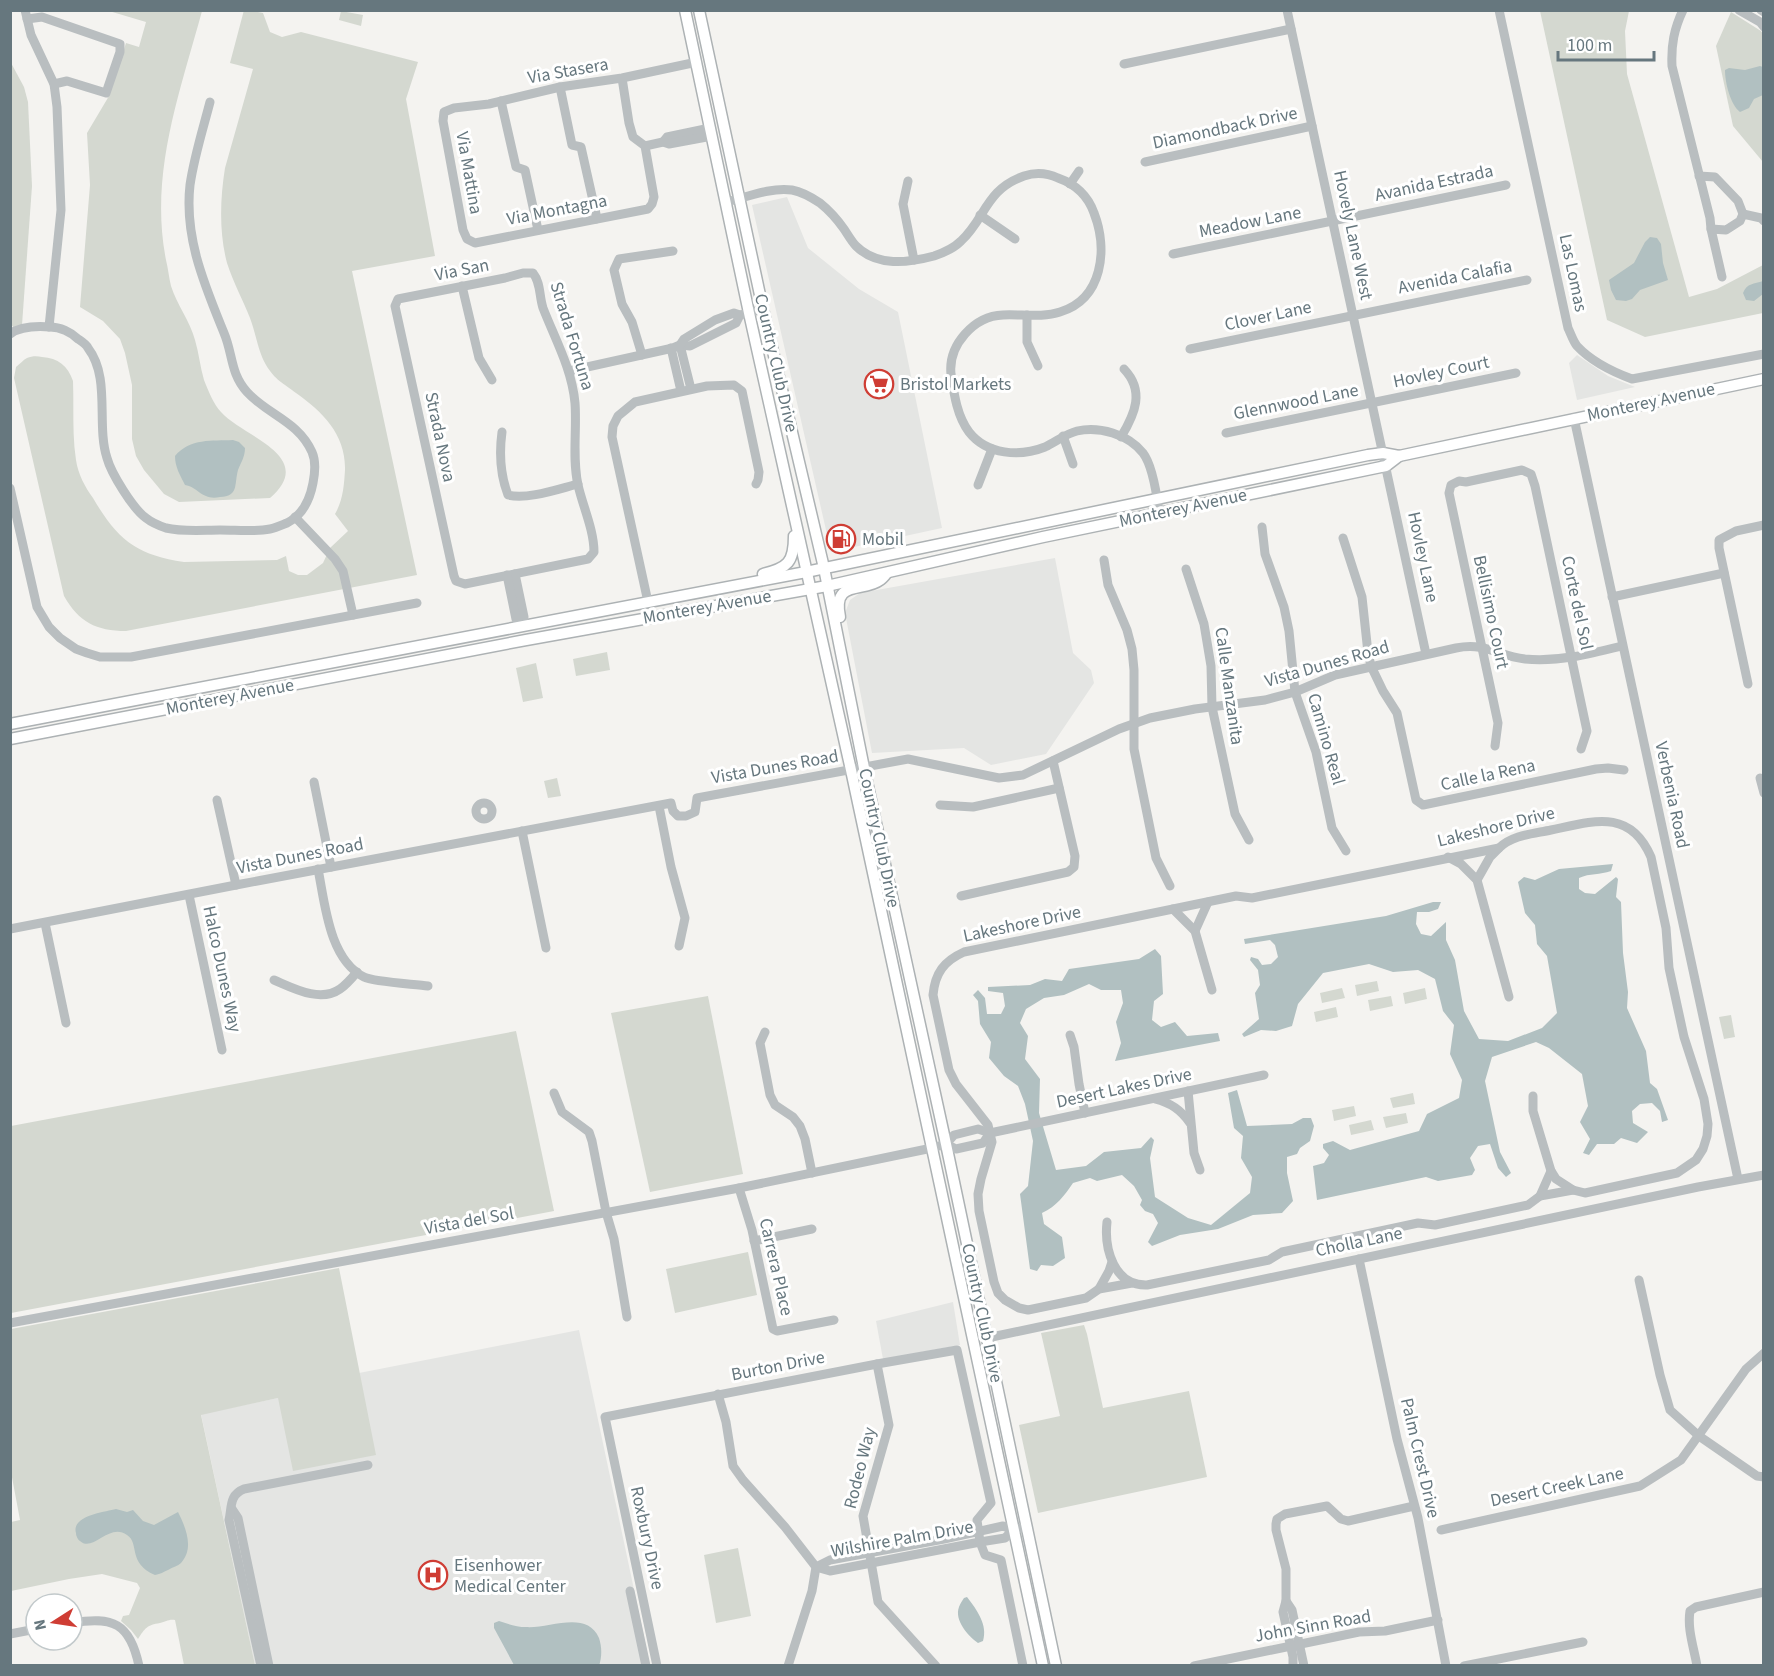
<svg xmlns="http://www.w3.org/2000/svg" width="1774" height="1676" font-family="'Source Sans 3',sans-serif">
  <style>
    .built { fill: #e4e5e3 }
    .green { fill: #d4d8d0 }
    .water { fill: #b1c0c1 }
    .lines { fill: none; stroke-linecap: round; stroke-linejoin: round }
    .major-casing { stroke: #adb2b4; stroke-width: 13 }
    .minor { stroke: #b9bec0; stroke-width: 9 }
    .major { stroke: #fff; stroke-width: 10 }
    .labels { text-anchor: middle; dominant-baseline: central; stroke-width: 6; stroke-linejoin: round; paint-order: stroke }
    .street-label { font-size: 18px; fill: #66777e; stroke: #fff }
    .poi-label { font-size: 18px; fill: #66777e; stroke: #fff; text-anchor: start }
  </style>
  <rect width="100%" height="100%" fill="#f4f3f0"/>
  <g class="built">
    <path d="M787 197 808 248 859 289 898 312 942 528 831 552 752 205Z"/>
    <path d="M1577 355 1608 376 1635 387 1577 400 1569 363Z"/>
    <path d="M1055 558 1073 653 1091 670 1094 683 1046 754 991 765 964 748 872 753 845 613 850 600 860 593Z"/>
    <path d="M953 1302 960 1345 883 1359 876 1321Z"/>
    <path d="M579 1330 650 1665H255L201 1414 278 1398 375 1455 359 1373Z"/>
  </g>
  <g class="green">
    <path d="M244 10 253 11 263 13 270 32 282 37 301 32 418 62 406 99 435 256 352 271 417 575 126 631C96 631 79 622 64 596L14 378 16 367C20 364 23 360 27 358 32 356 37 356 42 357 58 358 68 366 73 381 74 407 72 434 76 460 78 474 85 487 93 498 117 539 136 555 184 562L277 560 286 556 289 571 298 575H307L323 563 330 548 348 531 335 514C343 500 344 486 345 470 346 435 323 412 296 393 283 383 275 380 266 365 258 351 256 334 250 318 243 300 233 282 227 263 219 233 220 199 225 168L253 69 230 63Z"/>
    <path d="M109 11H202C180 92 149 174 166 260 168 268 169 278 171 286 177 305 190 321 195 340 199 353 200 367 204 380 208 390 214 405 221 412 243 437 318 456 270 498L179 502 164 494 144 470 136 456 132 439V385L125 353 120 339 103 321 80 307 90 185 87 133 109 96 126 43 139 47 146 22Z"/>
    <path d="M341 11 363 15 361 26 339 20Z"/>
    <path d="M1540 11H1629L1625 31 1627 74 1689 297 1717 289 1763 265V313L1645 337 1607 320Z"/>
    <path d="M1731 12 1761 31 1763 34V162L1733 126 1716 46Z"/>
    <path d="M10 61 24 87 28 102 32 186 22 325 14 328 10 323Z"/>
    <path d="M607 652 610 670 576 676 573 659Z"/>
    <path d="M536 663 543 698 523 702 516 668Z"/>
    <path d="M557 778 561 796 548 798 544 781Z"/>
    <path d="M1377 981 1379 991 1357 996 1355 985Z"/>
    <path d="M1342 988 1345 998 1322 1003 1320 993Z"/>
    <path d="M1425 988 1427 999 1405 1004 1403 993Z"/>
    <path d="M708 996 743 1174 650 1192 611 1013Z"/>
    <path d="M1391 996 1393 1006 1370 1011 1368 1000Z"/>
    <path d="M1336 1007 1338 1017 1316 1022 1314 1012Z"/>
    <path d="M1731 1015 1735 1037 1724 1039 1719 1017Z"/>
    <path d="M516 1031 554 1211 11 1313V1126Z"/>
    <path d="M1413 1093 1415 1104 1393 1108 1390 1098Z"/>
    <path d="M1354 1106 1356 1116 1334 1121 1332 1110Z"/>
    <path d="M1406 1113 1408 1123 1386 1128 1383 1117Z"/>
    <path d="M1371 1120 1374 1130 1351 1135 1349 1125Z"/>
    <path d="M748 1252 757 1295 675 1313 666 1269Z"/>
    <path d="M339 1268 376 1455 293 1471 278 1398 201 1415 255 1665H184L175 1620C168 1619 166 1622 160 1623 147 1625 145 1628 138 1639L131 1630 121 1621 123 1616 129 1615 140 1588 137 1583 102 1574 69 1579 11 1591V1522L20 1520 11 1472V1329Z"/>
    <path d="M1084 1325 1087 1334 1103 1408 1189 1391 1207 1477 1038 1513 1019 1425 1060 1416 1041 1333Z"/>
    <path d="M738 1548 751 1616 716 1623 704 1555Z"/>
  </g>
  <g class="water">
    <path d="M1760 66 1763 67V95L1754 99 1749 108 1740 112C1730 104 1725 82 1725 70L1729 68 1745 70Z"/>
    <path d="M1650 237 1657 238 1661 244 1663 263 1668 280 1640 290 1632 299 1626 301 1616 300 1611 290 1609 280 1634 263 1645 242Z"/>
    <path d="M1763 281V294L1754 301 1746 300 1743 293C1747 283 1754 284 1763 281Z"/>
    <path d="M233 440 239 442 245 448C245 457 241 462 238 470 234 485 239 496 220 497 215 498 210 498 206 496 198 493 194 486 185 485 180 475 175 467 175 456 190 438 212 441 233 440Z"/>
    <path d="M1613 864 1611 871C1600 875 1590 873 1579 878V889L1585 893 1595 894 1616 877 1618 879 1616 897 1621 902 1623 953 1628 992 1627 1008 1646 1051 1650 1083 1657 1089 1668 1120 1662 1122 1660 1111 1652 1103 1640 1104 1632 1111 1633 1123 1648 1132 1637 1143 1621 1138 1614 1144H1597L1589 1155 1583 1153 1590 1139 1580 1122 1588 1106 1582 1074 1549 1048 1536 1042 1492 1057 1485 1081 1500 1152 1511 1173 1506 1177 1498 1168 1490 1144 1478 1146 1470 1158 1475 1170 1472 1175 1438 1181 1426 1177 1317 1200 1313 1166 1324 1163 1329 1155 1323 1148V1144L1333 1141 1350 1150 1419 1131 1427 1114 1459 1098 1462 1080 1450 1054 1454 1025 1443 1011 1435 979 1418 970 1393 972 1369 964 1323 973 1298 1004 1292 1026 1276 1031 1261 1030 1244 1037 1242 1034 1259 1019 1255 993 1260 985 1258 970 1250 960 1251 957 1258 959 1262 965 1271 964 1278 957 1275 945 1270 940 1245 944 1244 939 1386 916 1433 902H1441L1438 909 1429 912H1417L1416 924 1421 934 1431 936 1446 922V940L1455 960 1464 1011 1479 1039 1508 1041 1542 1028 1557 1013 1547 956 1537 944 1535 925 1525 913 1518 882 1524 877 1535 880 1559 869Z"/>
    <path d="M1155 949 1161 956 1163 994 1154 1001 1152 1020 1161 1027 1175 1022 1187 1036 1218 1033 1220 1041 1115 1061 1121 1043 1116 1022 1123 1003 1121 990H1101L1089 984 1064 995 1044 998 1026 1009 1020 1023 1028 1036 1025 1059 1040 1079 1039 1113 1056 1170 1086 1166 1104 1152 1141 1148 1151 1137 1154 1140 1150 1158 1155 1197 1188 1218 1211 1225 1250 1193 1252 1177 1241 1158 1243 1136 1234 1128 1228 1093 1237 1090 1247 1126 1292 1124 1303 1118H1311L1314 1126 1310 1141 1300 1148 1297 1154 1287 1157V1173L1293 1201 1282 1213 1253 1215 1218 1229 1180 1235 1152 1246 1148 1242 1158 1223 1153 1214 1145 1211 1140 1205 1142 1200 1134 1186 1122 1175 1097 1181 1090 1178 1073 1183C1064 1196 1057 1206 1042 1213L1044 1224 1062 1237 1065 1258 1053 1266 1041 1265 1037 1271 1030 1269 1020 1194 1028 1186 1033 1141 1025 1104 1018 1086 1004 1076 989 1058 991 1042 980 1024 978 1001 973 995 978 990 985 998 987 1014H1001L1005 1006 1003 993 988 991V987L1030 985 1045 979 1062 981 1069 969 1139 959Z"/>
    <path d="M116 1509 127 1512 133 1510 143 1521 154 1525 178 1512C185 1526 195 1548 181 1563 178 1566 173 1567 168 1570 163 1572 161 1574 155 1575 127 1563 140 1543 127 1535 109 1522 93 1553 80 1541 78 1540 76 1536 76 1533 71 1516 104 1512 116 1509Z"/>
    <path d="M967 1597C977 1610 988 1625 983 1641L978 1643C968 1636 954 1620 959 1607 960 1604 962 1601 964 1598Z"/>
    <path d="M499 1621C508 1624 517 1627 526 1627 548 1629 587 1609 599 1638 602 1647 602 1657 599 1666L514 1665 494 1628V1623Z"/>
  </g>
  <g class="lines">
    <g class="major-casing">
      <g id="major">
        <path d="M685 10 749 313 851 770 1043 1666"/>
        <path d="M699 10 763 309 824 568 864 768 946 1144 1056 1666"/>
        <path d="M763 574C788 568 794 562 794 536"/>
        <path d="M840 617C832 579 863 593 880 580 882 579 885 575 887 573"/>
        <path d="M10 724 806 572 1368 455 1383 453 1399 456 1764 379"/>
        <path d="M10 739 526 640 827 586 1043 537 1386 466 1399 456"/>
      </g>
    </g>
    <g class="minor">
      <path d="M25 10 31 35 54 84 57 107 61 210 49 327"/>
      <path d="M1287 10 1426 654"/>
      <path d="M1499 10 1568 328C1571 334 1573 341 1577 346 1591 361 1613 372 1632 379L1764 354"/>
      <path d="M1683 10C1674 29 1671 45 1672 66L1710 218 1711 229 1722 277"/>
      <path d="M1739 10 1760 22 1764 27"/>
      <path d="M1761 10 1764 12"/>
      <path d="M27 19 42 17 120 44V52L106 93 67 81 54 84"/>
      <path d="M1124 64 1291 29"/>
      <path d="M622 78 629 123 633 137 645 146 654 197 652 204 648 209 475 243 467 239 463 230 443 121 444 112 454 108 489 104 560 87 622 78 697 62"/>
      <path d="M560 87 572 145 581 147 596 214V219"/>
      <path d="M501 101 516 167 525 170 538 230"/>
      <path d="M663 142 667 137 710 128"/>
      <path d="M645 146 663 142 669 144 712 136"/>
      <path d="M1145 162 1312 126"/>
      <path d="M1699 176 1715 177 1738 201 1743 214"/>
      <path d="M908 181 903 204 914 260"/>
      <path d="M1070 184 1079 171"/>
      <path d="M727 202C747 197 771 187 792 190 803 192 811 197 820 203 830 211 837 219 844 229 848 235 852 242 856 246 877 267 908 263 934 256 943 253 954 248 961 241 986 218 985 190 1024 176 1036 172 1047 173 1058 178 1075 184 1088 196 1094 213 1108 249 1103 299 1060 312 1042 318 1021 314 1003 315 974 316 948 345 951 374 954 394 957 416 969 432 987 455 1020 457 1045 447 1056 442 1065 434 1077 431 1099 426 1128 434 1143 453 1153 466 1157 496 1159 512"/>
      <path d="M980 215 1015 239"/>
      <path d="M1711 229 1726 230 1740 221 1743 214 1761 218 1764 221"/>
      <path d="M1173 254 1506 185"/>
      <path d="M523 273H533C541 283 539 296 543 308 555 339 572 369 575 403 577 430 572 458 578 485 583 507 594 530 594 552L588 559 578 561 465 584 456 581 454 576 395 306 398 299 505 278Z"/>
      <path d="M462 286 479 358 492 380"/>
      <path d="M1027 315V342L1038 366"/>
      <path d="M10 334C21 326 37 326 50 327 60 327 71 332 78 339 81 341 86 344 88 348 111 378 96 424 107 458 111 473 133 509 146 518 151 522 160 526 166 528 183 532 203 530 220 530 237 530 254 532 270 529 276 528 282 525 287 523 303 515 310 499 313 483 315 473 316 461 312 452 298 421 268 415 247 392 230 373 233 354 224 333 205 286 184 238 190 185 194 157 203 129 210 102"/>
      <path d="M680 345 690 346 736 323 740 315"/>
      <path d="M680 345 691 389"/>
      <path d="M671 348 681 391"/>
      <path d="M1190 349 1527 280"/>
      <path d="M642 355 632 322 622 304 614 270 619 259 673 251"/>
      <path d="M569 371 673 348 680 345 684 339 715 320 734 313 740 315 763 309"/>
      <path d="M1574 418 1738 1179"/>
      <path d="M502 432C499 454 500 474 508 495 527 500 558 489 578 484"/>
      <path d="M1226 433 1516 373"/>
      <path d="M1063 436 1073 464"/>
      <path d="M1121 437C1135 414 1145 391 1124 369"/>
      <path d="M978 485 992 449"/>
      <path d="M10 488 37 607 49 627 60 638 76 649 87 653 100 657H131L417 603"/>
      <path d="M295 517 335 559 343 571 353 615"/>
      <path d="M1262 527 1265 554 1284 607 1289 631 1295 692 1316 752 1332 828 1346 851"/>
      <path d="M1343 538 1362 597 1368 653 1371 666 1383 691 1397 713 1416 800 1423 805 1596 769 1608 768 1624 770"/>
      <path d="M1104 560 1108 585 1127 630 1132 649 1134 670V749L1156 858 1170 886"/>
      <path d="M1186 569 1204 624 1211 666 1212 707 1235 814 1249 840"/>
      <path d="M515 574 524 617 522 626"/>
      <path d="M507 575 516 619 522 626"/>
      <path d="M1612 597 1724 573"/>
      <path d="M648 602 612 437 613 426 618 416 635 402 707 386 734 385 742 391 759 472 758 480 756 484"/>
      <path d="M1748 684 1719 548V540L1736 531 1764 525"/>
      <path d="M1495 746 1498 723 1449 493 1451 485 1459 481 1466 482 1522 470 1531 474 1535 486 1587 731 1581 749"/>
      <path d="M1760 778 1764 793"/>
      <path d="M314 782 331 867"/>
      <path d="M217 800 236 885"/>
      <circle cx="484" cy="811" r="8"/>
      <path d="M940 805 973 807 1059 788"/>
      <path d="M659 806 671 867 685 918 679 946"/>
      <path d="M522 831 546 948"/>
      <path d="M1448 857 1461 864 1477 880 1509 997"/>
      <path d="M318 869C325 904 329 959 364 977 374 982 414 984 428 986"/>
      <path d="M1477 880 1490 857 1499 848"/>
      <path d="M189 895 222 1050"/>
      <path d="M961 896 1068 872 1074 867 1075 856 1053 761"/>
      <path d="M1173 909 1195 931 1212 990"/>
      <path d="M45 923 66 1023"/>
      <path d="M10 929 236 885 671 803 673 811 678 816H686L695 812 697 798 908 759 999 778 1023 775 1119 729 1150 718 1195 709 1265 700 1295 692 1335 675 1456 648C1486 642 1498 656 1525 659 1559 662 1590 654 1622 646"/>
      <path d="M1195 931 1208 902"/>
      <path d="M274 980C293 988 320 1003 340 989 346 985 352 978 357 972"/>
      <path d="M765 1032 760 1043 770 1095 775 1105 793 1117 800 1126 805 1139 812 1173"/>
      <path d="M1070 1035 1074 1047 1079 1084 1085 1113"/>
      <path d="M1188 1091 1194 1153 1200 1170"/>
      <path d="M554 1093 562 1112 589 1132 592 1141 606 1212 614 1239 627 1317"/>
      <path d="M1533 1096V1111L1551 1171 1556 1179 1573 1190"/>
      <path d="M1155 1099C1171 1103 1181 1110 1190 1123"/>
      <path d="M946 1144 956 1149 983 1143 990 1133"/>
      <path d="M739 1188 752 1230 773 1329 777 1331 834 1320"/>
      <path d="M1540 1196 1551 1171"/>
      <path d="M1107 1222C1104 1249 1114 1286 1147 1285L1269 1260 1282 1252 1418 1223 1435 1225 1528 1205 1540 1196 1573 1190 1585 1193 1677 1173 1696 1160 1703 1149 1707 1136 1708 1124 1704 1099 1684 1037 1669 968 1666 928 1651 857C1630 808 1593 821 1551 830 1532 834 1513 835 1499 848L1252 898 1236 896 964 952C944 961 935 973 933 995L949 1070 956 1084 988 1125 992 1142 981 1179 978 1194 979 1211 994 1282 998 1293 1005 1300 1019 1308 1028 1310 1086 1298 1099 1289 1132 1283"/>
      <path d="M754 1241 812 1229"/>
      <path d="M1359 1259 1397 1439 1418 1518 1446 1666"/>
      <path d="M1639 1280 1660 1375 1670 1410 1699 1436 1757 1476 1764 1477"/>
      <path d="M1099 1289 1109 1271 1112 1262"/>
      <path d="M10 1323 739 1188 932 1148 946 1144 954 1135 978 1129 990 1133 1264 1075"/>
      <path d="M987 1338 1698 1187 1764 1175"/>
      <path d="M877 1364 889 1425 863 1516 878 1602 936 1666"/>
      <path d="M718 1394 726 1422 733 1466 743 1480 785 1527 816 1567 812 1591 788 1666"/>
      <path d="M232 1509 238 1518 269 1666"/>
      <path d="M1441 1530 1640 1486 1681 1460 1746 1369 1764 1353"/>
      <path d="M816 1567 830 1560 944 1539 1003 1526 1013 1530 1026 1527"/>
      <path d="M816 1567 830 1571 980 1542 1005 1538 1013 1530"/>
      <path d="M630 1591 646 1666"/>
      <path d="M1286 1601 1292 1610 1304 1666"/>
      <path d="M72 1623C113 1616 130 1623 139 1666"/>
      <path d="M10 1634 36 1629"/>
      <path d="M261 1666 229 1520C232 1507 229 1495 244 1489L368 1465"/>
      <path d="M657 1666 605 1417 877 1364 957 1350 991 1503 977 1520 980 1542 985 1555 1001 1560 1023 1666"/>
      <path d="M1194 1666 1359 1632 1385 1631 1438 1620"/>
      <path d="M1293 1666V1657L1283 1612 1286 1601V1569L1276 1530V1524L1277 1519 1285 1514 1327 1506 1341 1519 1348 1521 1414 1506"/>
      <path d="M1464 1666 1583 1642"/>
      <path d="M1697 1666C1694 1648 1687 1629 1690 1611L1696 1607 1764 1592"/>
    </g>
    <use href="#major" class="major"/>
  </g>
  <defs>
    <g id="supermarket-ring" transform="scale(1.5)"><circle r="9.5" fill="#fff" stroke="#cf3d34" stroke-width="1.5"/><path d="M-6-5.5h2.5l.6 2H6L4.5 2H-2.5L-4.4-4H-6ZM-1.5 3.2a1.3 1.3 0 1 0 .1 0ZM3 3.2a1.3 1.3 0 1 0 .1 0Z" fill="#cf3d34"/></g>
    <g id="fuel-ring" transform="scale(1.5)"><circle r="9.5" fill="#fff" stroke="#cf3d34" stroke-width="1.5"/><path d="M-5.5-6h7V0h2V4h1.3V-2.5L3-4.5l.8-.8L6-3V5H2.5V1h-1V6h-7ZM-4.2-4.7v3.2H.2V-4.7Z" fill="#cf3d34"/></g>
    <g id="hospital-ring" transform="scale(1.5)"><circle r="9.5" fill="#fff" stroke="#cf3d34" stroke-width="1.5"/><path d="M-5-5h3v3.5h4V-5h3V5h-3V1.5h-4V5h-3Z" fill="#cf3d34"/></g>
  </defs>
  <g fill-rule="evenodd">
    <use href="#supermarket-ring" x="879" y="384"/>
    <use href="#fuel-ring" x="841" y="539"/>
    <use href="#hospital-ring" x="433" y="1575"/>
  </g>
  <g class="labels">
    <g class="street-label">
      <text transform="translate(568 71) rotate(-10)">Via Stasera</text>
      <text transform="translate(1225 128) rotate(-12)">Diamondback Drive</text>
      <text transform="translate(469 173) rotate(80)">Via Mattina</text>
      <text transform="translate(1434 183) rotate(-12)">Avanida Estrada</text>
      <text transform="translate(557 210) rotate(-11)">Via Montagna</text>
      <text transform="translate(1250 222) rotate(-11)">Meadow Lane</text>
      <text transform="translate(1353 235) rotate(78)">Hovely Lane West</text>
      <text transform="translate(462 270) rotate(-11)">Via San</text>
      <text transform="translate(1573 273) rotate(78)">Las Lomas</text>
      <text transform="translate(1455 277) rotate(-11)">Avenida Calafia</text>
      <text transform="translate(1268 316) rotate(-12)">Clover Lane</text>
      <text transform="translate(572 336) rotate(73)">Strada Fortuna</text>
      <text transform="translate(776 363) rotate(77)">Country Club Drive</text>
      <text transform="translate(1441 372) rotate(-12)">Hovley Court</text>
      <text transform="translate(1296 402) rotate(-11)">Glennwood Lane</text>
      <text transform="translate(1651 402) rotate(-12)">Monterey Avenue</text>
      <text transform="translate(440 437) rotate(78)">Strada Nova</text>
      <text transform="translate(1183 508) rotate(-12)">Monterey Avenue</text>
      <text transform="translate(1423 557) rotate(78)">Hovley Lane</text>
      <text transform="translate(1577 603) rotate(78)">Corte del Sol</text>
      <text transform="translate(707 607) rotate(-10)">Monterey Avenue</text>
      <text transform="translate(1491 612) rotate(78)">Bellisimo Court</text>
      <text transform="translate(1327 664) rotate(-16)">Vista Dunes Road</text>
      <text transform="translate(1229 686) rotate(82)">Calle Manzanita</text>
      <text transform="translate(230 697) rotate(-11)">Monterey Avenue</text>
      <text transform="translate(1326 739) rotate(74)">Camino Real</text>
      <text transform="translate(775 767) rotate(-10)">Vista Dunes Road</text>
      <text transform="translate(1488 775) rotate(-12)">Calle la Rena</text>
      <text transform="translate(1672 795) rotate(78)">Verbenia Road</text>
      <text transform="translate(1496 827) rotate(-14)">Lakeshore Drive</text>
      <text transform="translate(879 838) rotate(78)">Country Club Drive</text>
      <text transform="translate(300 856) rotate(-11)">Vista Dunes Road</text>
      <text transform="translate(1022 924) rotate(-12)">Lakeshore Drive</text>
      <text transform="translate(222 969) rotate(78)">Halco Dunes Way</text>
      <text transform="translate(1124 1088) rotate(-12)">Desert Lakes Drive</text>
      <text transform="translate(469 1221) rotate(-10)">Vista del Sol</text>
      <text transform="translate(1359 1242) rotate(-12)">Cholla Lane</text>
      <text transform="translate(776 1267) rotate(77)">Carrera Place</text>
      <text transform="translate(982 1313) rotate(78)">Country Club Drive</text>
      <text transform="translate(778 1366) rotate(-11)">Burton Drive</text>
      <text transform="translate(1420 1458) rotate(77)">Palm Crest Drive</text>
      <text transform="translate(860 1468) rotate(-76)">Rodeo Way</text>
      <text transform="translate(1557 1487) rotate(-12)">Desert Creek Lane</text>
      <text transform="translate(647 1538) rotate(78)">Roxbury Drive</text>
      <text transform="translate(902 1539) rotate(-10)">Wilshire Palm Drive</text>
      <text transform="translate(1313 1626) rotate(-10)">John Sinn Road</text>
    </g>
    <g class="poi-label">
      <text x="900" y="384">Bristol Markets</text>
      <text x="862" y="539">Mobil</text>
      <text x="454" y="1565">Eisenhower<tspan x="454" dy="21">Medical Center</tspan></text>
    </g>
  </g>
  <rect width="1774" height="1676" fill="none" stroke="#66777e" stroke-width="24"/>
  <g transform="translate(54 1622) rotate(258)"><circle r="28" fill="#ffffff" stroke="#c2c9cb" stroke-width="1.5"/>
  <path d="M0-4.5L10 22L0 15L-10 22Z" fill="#cf3d34"/>
  <text y="-9" font-size="16" font-weight="bold" text-anchor="middle" fill="#66777e">N</text>
  </g>
  <path d="M1558 51v9h96v-9" fill="none" stroke="#66777e" stroke-width="3"/>
  <text x="1567" y="51" font-size="18" fill="#66777e" stroke="#ffffff" stroke-width="4.5" paint-order="stroke">100 m</text>
</svg>
